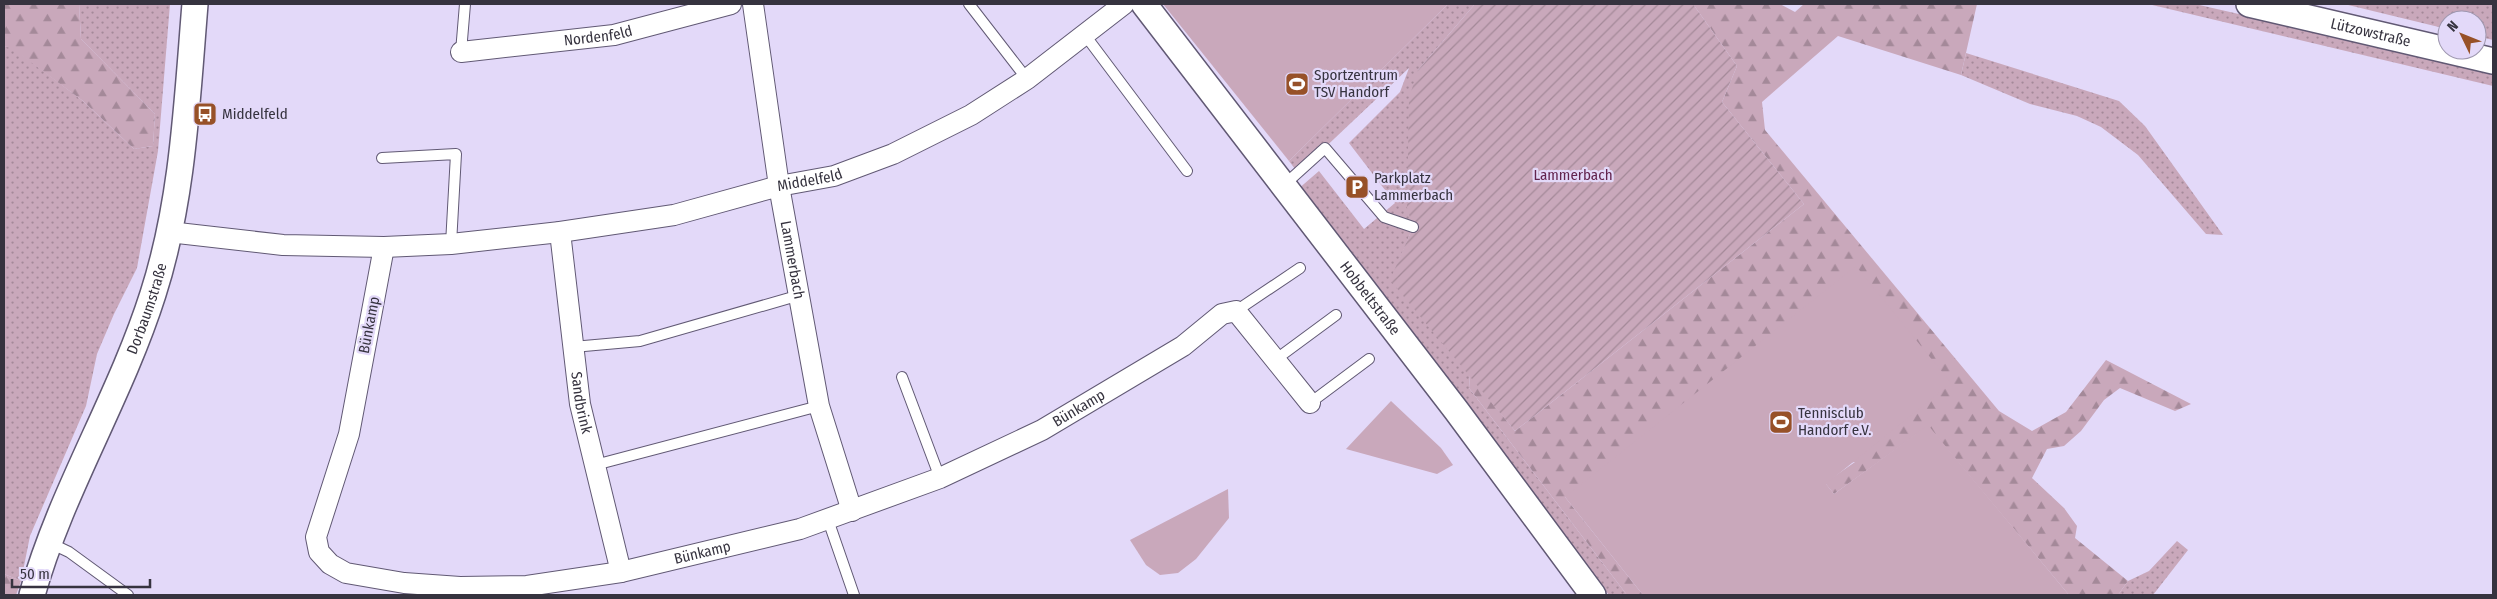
<svg xmlns="http://www.w3.org/2000/svg" width="2497" height="599" font-family="'Fira Sans Condensed',sans-serif">
  <style>
    .grass { fill: url(#grass-dots) }
    .forest { fill: url(#forest-firs) }
    .park { fill: #c9a8bb }
    .garden { fill: url(#garden-furrows) }
    .lines { fill: none; stroke-linecap: round; stroke-linejoin: round }
    .service-casing { stroke: #615974; stroke-width: 12 }
    .minor-casing { stroke: #615974; stroke-width: 22 }
    .tertiary-casing { stroke: #615974; stroke-width: 28 }
    .service { stroke: #fff; stroke-width: 10 }
    .minor { stroke: #fff; stroke-width: 20 }
    .tertiary { stroke: #fff; stroke-width: 25 }
    .labels { text-anchor: middle; dominant-baseline: central; stroke-width: 4.5; stroke-linejoin: round; paint-order: stroke }
    .street-label { font-size: 15px; fill: #36333f; stroke: #e3d9f9 }
    .poi-label { font-size: 15px; fill: #36333f; stroke: #e3d9f9; text-anchor: start }
    .park-label { font-size: 15px; fill: #62234d; stroke: #e3d9f9 }
  </style>
  <defs>
    <pattern id="grass-dots" width="8" height="8" patternUnits="userSpaceOnUse" patternTransform="scale(1.25)"><rect width="8" height="8" fill="#c9a8bb"/><path d="M2 2h.1M6 6h.1" fill="none" stroke="#a48999" stroke-width="1.8" stroke-linecap="round"/></pattern>
    <pattern id="forest-firs" width="22" height="20" patternUnits="userSpaceOnUse" patternTransform="scale(1.25)"><rect width="22" height="20" fill="#c9a8bb"/><path d="M5 1l3.5 6h-7zM16 11l3.5 6h-7z" fill="#a48999"/></pattern>
    <pattern id="garden-furrows" width="10" height="10" patternUnits="userSpaceOnUse" patternTransform="scale(1.25)"><rect width="10" height="10" fill="#c9a8bb"/><path d="M-1 1l2-2M0 10L10 0M9 11l2-2" fill="none" stroke="#a48999"/></pattern>
  </defs>
  <rect width="100%" height="100%" fill="#e3d9f9"/>
  <g class="grass">
    <path d="M79 4H170L158 151 137 268 114 314 97 354 86 406 30 536 21 581 4 574V46L13 48 83 101 134 149 153 146 155 114 81 39Z"/>
    <path d="M1448 4H1475L1418 70 1413 227 1391 280 1470 375 1469 388 1627 595H1609L1297 190 1319 171 1364 229 1395 203 1349 143 1400 92 1409 68 1298 173 1289 161Z"/>
    <path d="M2148 4H2195L2493 72V86Z"/>
    <path d="M2344 4H2493V40L2477 36V20H2447V29Z"/>
    <path d="M1966 53 2119 101 2145 126 2223 235 2206 234 2138 155 2101 127 2077 116 2030 104 1961 75Z"/>
    <path d="M2177 541 2188 550 2153 595H2118L2128 581 2149 571Z"/>
  </g>
  <g class="forest">
    <path d="M4 4H79L81 39 155 114 153 146 134 149 83 101 13 49 4 46Z"/>
    <path d="M1693 4H1780L1795 12 1804 4H1977L1961 75 1838 36 1762 102 1765 130 1999 411 2032 431 2066 412 2106 360 2191 404 2175 411 2120 388 2104 400 2081 431 2064 446 2047 449 2032 478 2064 508 2077 526 2075 538 2128 581 2118 595H2069L1928 426 1834 494 1825 483 1855 462 1565 497 1643 595H1627L1469 388 1470 375 1515 431 1804 204 1722 102 1737 66Z"/>
    <path d="M4 574 21 581 16 595H4Z"/>
  </g>
  <g class="park">
    <path d="M1163 4H1448L1289 161Z"/>
    <path d="M1856 266 1951 383 1826 484 1834 494 1928 425 2069 595H1643L1565 497Z"/>
    <path d="M1391 401 1441 448 1453 465 1437 474 1346 449Z"/>
    <path d="M1228 489 1229 518 1196 559 1178 573 1160 575 1146 565 1130 540Z"/>
  </g>
  <path class="garden" d="M1475 4H1693L1737 66 1722 102 1804 204 1515 431 1390 280 1413 227 1407 208 1409 98 1418 70Z"/>
  <g class="lines">
    <g class="service-casing">
      <g id="service">
        <path d="M969 4 1027 79"/>
        <path d="M1085 35 1187 171"/>
        <path d="M461 52 465 4"/>
        <path d="M382 158 456 154 451 244"/>
        <path d="M1283 186 1325 148 1384 217 1413 227"/>
        <path d="M1236 311 1300 268"/>
        <path d="M573 347 640 341 800 295"/>
        <path d="M1275 360 1336 315"/>
        <path d="M902 377 940 478"/>
        <path d="M1310 403 1369 359"/>
        <path d="M595 465 819 406"/>
        <path d="M828 520 854 595"/>
        <path d="M50 543 69 552 128 595"/>
      </g>
    </g>
    <g class="minor-casing">
      <g id="minor">
        <path id="s1" d="M753 4 779 186 819 406 852 511"/>
        <path id="s2" d="M461 52 614 35 731 4"/>
        <path id="s3" d="M169 232 283 245 384 247 451 244 560 232 674 215 779 186 834 176 893 154 971 115 1027 79 1124 4"/>
        <path id="s4" d="M560 232 580 404 621 572"/>
        <path id="s5" d="M384 247 349 434 316 537 319 552 330 564 346 573 404 583 460 587 527 586 621 572 800 529 940 478 1042 430 1183 346 1222 314 1236 311 1310 403"/>
      </g>
    </g>
    <g class="tertiary-casing">
      <g id="tertiary">
        <path id="s6" d="M1144 4 1456 410 1593 595"/>
        <path id="s7" d="M2249 4 2493 61"/>
        <path id="s8" d="M32 595C61 491 120 398 153 294 183 201 187 101 195 4"/>
      </g>
    </g>
    <use href="#service" class="service"/>
    <use href="#minor" class="minor"/>
    <use href="#tertiary" class="tertiary"/>
  </g>
  <defs>
    <g id="stadium-square" transform="scale(1.25)"><rect x="-9" y="-9" width="18" height="18" rx="4" fill="#975128" stroke="#e3d9f9"/><path d="M0-5a6.5 5 0 1 0 0 10a6.5 5 0 1 0 0-10ZM-3.5-1.8h7v3.6h-7Z" fill="#fff"/></g>
    <g id="bus-square" transform="scale(1.25)"><rect x="-9" y="-9" width="18" height="18" rx="4" fill="#975128" stroke="#e3d9f9"/><path d="M-5-6H5V4H4V6H2V4H-2V6H-4V4H-5ZM-3.5-4V0h7V-4ZM-3.5 1.2v1.5H-2V1.2ZM2 1.2v1.5H3.5V1.2Z" fill="#fff"/></g>
    <g id="parking-square" transform="scale(1.25)"><rect x="-9" y="-9" width="18" height="18" rx="4" fill="#975128" stroke="#e3d9f9"/><path d="M-3.5-5.5H1a3.5 3.5 0 0 1 0 7H-1V5.5H-3.5ZM-1-3.4V-.6H.8a1.4 1.4 0 0 0 0-2.8Z" fill="#fff"/></g>
  </defs>
  <g fill-rule="evenodd">
    <use href="#stadium-square" x="1297" y="84"/>
    <use href="#bus-square" x="205" y="114"/>
    <use href="#parking-square" x="1357" y="187"/>
    <use href="#stadium-square" x="1781" y="422"/>
  </g>
  <g class="labels">
    <g class="street-label">
      <text stroke="none"><textPath href="#s7" startOffset="125">Lützowstraße</textPath></text>
      <text stroke="none"><textPath href="#s2" startOffset="138">Nordenfeld</textPath></text>
      <text stroke="none"><textPath href="#s3" startOffset="648">Middelfeld</textPath></text>
      <text stroke="none"><textPath href="#s1" startOffset="259">Lammerbach</textPath></text>
      <text stroke="none"><textPath href="#s6" startOffset="371">Hobbeltstraße</textPath></text>
      <text stroke="none"><textPath href="#s8" startOffset="309">Dorbaumstraße</textPath></text>
      <text transform="translate(369 325) rotate(-79)">Bünkamp</text>
      <text stroke="none"><textPath href="#s4" startOffset="172">Sandbrink</textPath></text>
      <text stroke="none"><textPath href="#s5" startOffset="1114">Bünkamp</textPath></text>
      <text stroke="none"><textPath href="#s5" startOffset="709">Bünkamp</textPath></text>
    </g>
    <g class="poi-label">
      <text x="1314" y="75">Sportzentrum<tspan x="1314" dy="17">TSV Handorf</tspan></text>
      <text x="222" y="114">Middelfeld</text>
      <text x="1374" y="178">Parkplatz<tspan x="1374" dy="17">Lammerbach</tspan></text>
      <text x="1798" y="413">Tennisclub<tspan x="1798" dy="17">Handorf e.V.</tspan></text>
    </g>
    <g class="park-label">
      <text x="1573" y="175">Lammerbach</text>
    </g>
  </g>
  <rect width="2497" height="599" fill="none" stroke="#36333f" stroke-width="10"/>
  <g transform="translate(2462 35) rotate(313)"><circle r="24" fill="#e3d9f9" stroke="#9e97af"/>
  <path d="M0-4L9 19L0 12L-9 19Z" fill="#975128"/>
  <text y="-8" font-size="14" font-weight="bold" text-anchor="middle" fill="#36333f">N</text>
  </g>
  <path d="M12 579v8h138v-8" fill="none" stroke="#36333f" stroke-width="2.5"/>
  <text x="20" y="579" font-size="15" fill="#36333f" stroke="#e3d9f9" stroke-width="4" paint-order="stroke">50 m</text>
</svg>
